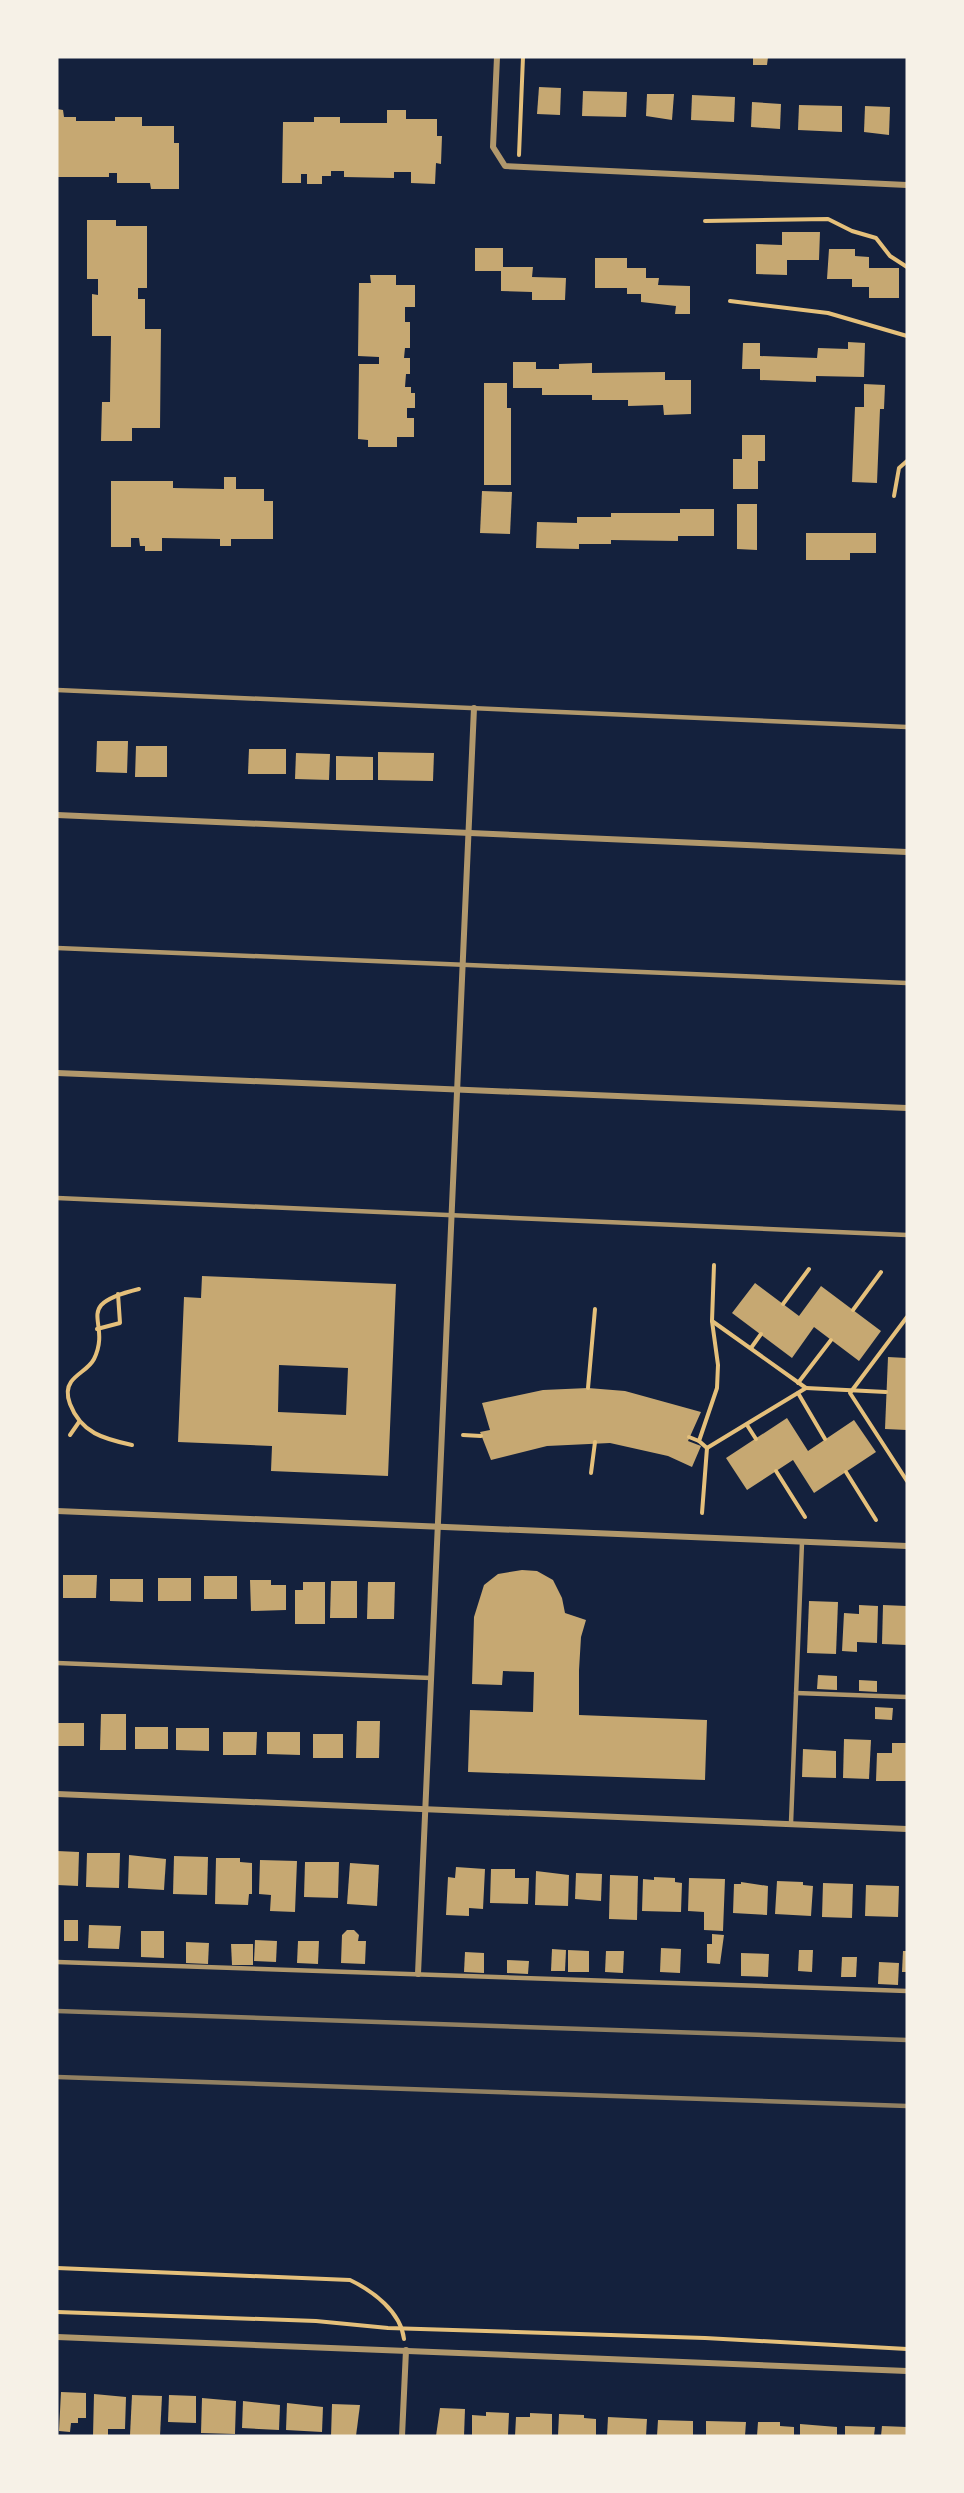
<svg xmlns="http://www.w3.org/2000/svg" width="964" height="2493" font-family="'Libre Baskerville',serif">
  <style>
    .building { fill: #c6a872; fill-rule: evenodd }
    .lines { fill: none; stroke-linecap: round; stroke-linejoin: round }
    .path { stroke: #e5c07b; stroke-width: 4 }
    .service { stroke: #b1986c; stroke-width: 4.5 }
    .minor { stroke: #b1986c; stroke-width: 6 }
    .rail { stroke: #918062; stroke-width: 4.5 }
  </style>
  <rect width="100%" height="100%" fill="#14213d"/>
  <g class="building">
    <path d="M753 57H768L767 65H753Z"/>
    <path d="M539 87 561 88 560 115 537 114Z"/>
    <path d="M583 91 627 92 626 117 582 116Z"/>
    <path d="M647 94H674L672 120 646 116Z"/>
    <path d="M692 95 735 97 734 122 691 120Z"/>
    <path d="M752 102 781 104 780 129 751 127Z"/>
    <path d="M799 105 842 106V132L798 130Z"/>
    <path d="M865 106 890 107 889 135 864 132Z"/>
    <path d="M57 109 63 110 64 117H76V121H115V117H142V126H174V143H179V189H151L150 183H117V173H109V177H57Z"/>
    <path d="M387 110H406V119H437V136H442L441 164 436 163 435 184 411 183V172H394V178L344 177V171H331V176H322V184H307V174H301V183H282L283 122H314V117H340V123H387Z"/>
    <path d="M87 220H116V226H147V288H138V299H145V329H161L160 428H132V441H101L102 402H110L111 336H92V294L98 295V279H87Z"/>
    <path d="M782 232H820L819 260H787V275L756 274V244L782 245Z"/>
    <path d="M475 248H503V267H533L532 277 566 278 565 300H532V292L501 291V271H475Z"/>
    <path d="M829 249H855V256L869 257V268H899V298H869V287H852V279H827Z"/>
    <path d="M595 258H627V268H646V278H659L658 285 690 286V314H675L676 306 641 302V294H627V288H595Z"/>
    <path d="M370 275H396V285H415V307H405V322H410V348H405L404 358H410V374H406L405 387H411V393H415V408H407V418H414V437H397V447H368V440L358 439 359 364H379V357L358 356 359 283H371Z"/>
    <path d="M848 342 865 343 864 377 816 376V382L760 380V369H742L743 343H760V356L817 358 818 348 848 349Z"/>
    <path d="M513 362H536V369H559V364L592 363V373L665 372V380H691V414L664 415 663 405 628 406V400H592V395H542V388H513Z"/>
    <path d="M484 383H507V408H511V485H484Z"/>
    <path d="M864 384 885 385 884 409H880L877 483 852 482 855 407H864Z"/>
    <path d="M742 435H765V461H758V489H733V459H742Z"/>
    <path d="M224 477H236V489H264V501H273V539H231V546H220V539L162 538V551H145V546H140L139 538H131V547H111V481H173V488L224 489Z"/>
    <path d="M482 491 512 492 510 534 480 533Z"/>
    <path d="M737 504H757V550L737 549Z"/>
    <path d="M680 509H714V536H678V541L611 540V544H579V549L536 548 537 522 577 523V517H611V513H680Z"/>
    <path d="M806 533H876V553H850V560H806Z"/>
    <path d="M97 741H128L127 773 96 772Z"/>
    <path d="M136 746H167V777H135Z"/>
    <path d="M249 749H286V774H248Z"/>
    <path d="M378 752 434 753 433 781 378 780Z"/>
    <path d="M296 753 330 754 329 780 295 779Z"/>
    <path d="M336 756 373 757V780H336Z"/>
    <path d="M202 1276 396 1284 388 1476 271 1471 272 1446 178 1442 184 1297 201 1298ZM279 1365 348 1368 346 1415 278 1412Z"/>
    <path d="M755 1283 799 1316 821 1286 881 1331 859 1361 814 1327 792 1358 732 1313Z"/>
    <path d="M888 1357 907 1358V1430L885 1429Z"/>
    <path d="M588 1388 625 1391 701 1412 688 1441 701 1446 692 1467 668 1456 610 1443 547 1446 491 1460 480 1432 490 1430 482 1403 543 1390Z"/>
    <path d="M787 1418 808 1451 854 1420 876 1452 814 1493 793 1460 747 1490 726 1458Z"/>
    <path d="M522 1570 537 1571 553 1580 562 1598 565 1613 586 1620 581 1637 579 1670V1715L707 1720 705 1780 468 1772 470 1710 533 1712 534 1672 503 1671 502 1685 472 1684 474 1617 484 1585 498 1574Z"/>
    <path d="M63 1575H97L96 1598H63Z"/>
    <rect x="204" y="1576" width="33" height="23"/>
    <rect x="158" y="1578" width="33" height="23"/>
    <path d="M110 1579H143V1602L110 1601Z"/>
    <path d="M250 1580H271V1585H286V1610L251 1611Z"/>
    <path d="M331 1581H357V1618H330Z"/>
    <path d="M303 1582H325V1624H295V1590H303Z"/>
    <path d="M368 1582H395L394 1619H367Z"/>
    <path d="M809 1601 838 1602 836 1654 807 1653Z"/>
    <path d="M859 1605 878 1606 877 1643 857 1642V1652L842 1651 844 1613 859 1614Z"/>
    <path d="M883 1605 907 1606V1645L882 1644Z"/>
    <path d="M818 1675 837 1676V1690L817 1689Z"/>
    <path d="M859 1680 877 1681V1692L859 1691Z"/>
    <path d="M875 1707 893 1708 892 1720 875 1719Z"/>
    <path d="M101 1714H126V1750H100Z"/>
    <path d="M357 1721H380L379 1758H356Z"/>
    <rect x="57" y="1723" width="27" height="23"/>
    <rect x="135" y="1727" width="33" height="22"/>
    <path d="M176 1728H209V1751L176 1750Z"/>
    <path d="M223 1732H257L256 1755H223Z"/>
    <path d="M267 1732H300V1755L267 1754Z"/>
    <rect x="313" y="1734" width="30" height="24"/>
    <path d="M844 1739 871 1740 869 1779 843 1778Z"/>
    <path d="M892 1743H907L906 1781H876L877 1753H892Z"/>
    <path d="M803 1749 836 1751V1778L802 1777Z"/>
    <path d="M57 1851 79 1852 78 1886 57 1885Z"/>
    <path d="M87 1853H120L119 1888 86 1887Z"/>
    <path d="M129 1855 166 1859 164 1890 128 1888Z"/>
    <path d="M174 1856 208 1857 207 1895 173 1894Z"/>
    <path d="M216 1858H240V1862L252 1863V1894H249L248 1905 215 1904Z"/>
    <path d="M260 1860 297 1861 295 1912 270 1911 271 1895 259 1894Z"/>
    <path d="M305 1862H339L338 1898 304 1897Z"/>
    <path d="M350 1863 379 1865 377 1906 347 1904Z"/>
    <path d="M456 1867 485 1869 483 1909 469 1908V1916L446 1915 448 1877 455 1878Z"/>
    <path d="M491 1869H515V1878H529L528 1904 490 1903Z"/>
    <path d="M536 1871 569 1875 568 1906 535 1905Z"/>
    <path d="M576 1873 602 1874 601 1901 575 1899Z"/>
    <path d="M610 1875 638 1876 637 1920 609 1919Z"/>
    <path d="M654 1877 675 1878V1882L682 1883 681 1912 642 1911 643 1879 654 1880Z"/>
    <path d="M689 1878 725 1879 723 1931 704 1930V1912L688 1911Z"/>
    <path d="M777 1881 803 1882V1885L813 1886 811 1916 775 1914Z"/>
    <path d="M741 1882 768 1886 767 1915 733 1913 734 1884H741Z"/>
    <path d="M823 1883 853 1884 852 1918 822 1917Z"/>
    <path d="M866 1885 899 1886 898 1917 865 1916Z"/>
    <rect x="64" y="1920" width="14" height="21"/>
    <path d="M89 1925 121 1926 119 1949 88 1948Z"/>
    <path d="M347 1930H354L359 1935 358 1941H366L365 1964 341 1963 342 1935Z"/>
    <path d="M141 1931H164V1958L141 1957Z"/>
    <path d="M712 1934 724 1935 720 1964 707 1963V1944H712Z"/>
    <path d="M255 1940 277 1941 276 1962 254 1961Z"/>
    <path d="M298 1941H319L318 1964 297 1963Z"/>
    <path d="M186 1942 209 1943 208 1964 186 1963Z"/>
    <path d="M231 1944H253V1965H232Z"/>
    <path d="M661 1948 681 1949 680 1973 660 1972Z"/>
    <path d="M552 1949 566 1950 565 1971H551Z"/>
    <path d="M568 1950 589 1951V1972H568Z"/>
    <path d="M799 1950H813L812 1972 798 1971Z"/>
    <path d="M606 1951H624L623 1973 605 1972Z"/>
    <path d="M903 1951H907V1972H902Z"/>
    <path d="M465 1952 484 1953V1973L464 1972Z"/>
    <path d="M741 1953 769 1954 768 1977 741 1976Z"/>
    <path d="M842 1957H857L856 1977H841Z"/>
    <path d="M507 1960 529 1961 528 1974 507 1973Z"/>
    <path d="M879 1962 899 1963 898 1985 878 1984Z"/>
    <path d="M61 2392 86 2393V2418H78V2423H71L70 2432 59 2431Z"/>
    <path d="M94 2394 126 2397 125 2429H108V2436H93Z"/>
    <path d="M132 2395 162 2396 160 2436 130 2435Z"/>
    <path d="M169 2395 196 2396V2423L168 2422Z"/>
    <path d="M202 2398 236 2401 235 2434 201 2433Z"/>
    <path d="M243 2401 280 2405 279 2430 242 2428Z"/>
    <path d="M287 2403 323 2407 322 2432 286 2430Z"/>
    <path d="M332 2404 360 2405 356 2436H331Z"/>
    <path d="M440 2408 465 2409 464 2436H436Z"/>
    <path d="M486 2412 509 2413 508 2436H472V2415L486 2416Z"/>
    <path d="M530 2413 552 2414V2436H515L516 2417H530Z"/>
    <path d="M559 2414 584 2415V2418L596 2419V2436H558Z"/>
    <path d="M608 2417 647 2419 646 2436H607Z"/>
    <path d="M658 2420 693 2421V2436H657Z"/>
    <path d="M706 2421 746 2422 745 2436H706Z"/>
    <path d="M758 2422H780V2426L794 2427V2436H757Z"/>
    <path d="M800 2424 837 2427V2436H800Z"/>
    <path d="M845 2426 875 2427 874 2436H845Z"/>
    <path d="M882 2426 907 2427V2436H881Z"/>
  </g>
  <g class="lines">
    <g class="path">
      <path d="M519 155 523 57"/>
      <path d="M705 221 828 219 852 231 876 238 890 256 907 267"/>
      <path d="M730 301 828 313 907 336"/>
      <path d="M894 496 899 468 907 461"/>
      <path d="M783 1304 809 1269"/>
      <path d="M853 1310 881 1272"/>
      <path d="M907 1317 850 1393 907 1481"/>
      <path d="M97 1329 120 1323 118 1294"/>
      <path d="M751 1348 761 1334"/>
      <path d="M798 1383 831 1340"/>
      <path d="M588 1388 595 1309"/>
      <path d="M806 1388 886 1392"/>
      <path d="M798 1393 825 1439"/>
      <path d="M747 1425 756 1439"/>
      <path d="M70 1435 79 1422"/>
      <path d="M463 1435 481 1436"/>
      <path d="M689 1437 699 1441"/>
      <path d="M132 1445C104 1439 81 1433 70 1404 67 1396 66 1389 71 1382 77 1373 89 1369 94 1359 113 1320 69 1306 139 1289"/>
      <path d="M707 1448 806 1388 712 1321 714 1265"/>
      <path d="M707 1448 699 1441 717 1388 718 1365 712 1321"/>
      <path d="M776 1471 805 1517"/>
      <path d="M846 1472 876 1520"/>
      <path d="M591 1473 595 1442"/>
      <path d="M702 1513 707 1448"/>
      <path d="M57 2268 350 2280C373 2291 401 2312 404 2339"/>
      <path d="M57 2312 316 2321 388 2328 705 2338 907 2349"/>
    </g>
    <g class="service">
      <path d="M57 690 907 727"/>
      <path d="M57 948 907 983"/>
      <path d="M57 1198 907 1235"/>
      <path d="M57 1663 431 1678"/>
      <path d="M796 1693 907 1697"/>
      <path d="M791 1823 802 1542"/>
      <path d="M57 1962 907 1991"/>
    </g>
    <g class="minor">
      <path d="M497 57 493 147 505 166 907 185"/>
      <path d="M57 815 907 852"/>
      <path d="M57 1073 907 1108"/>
      <path d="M57 1511 907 1546"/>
      <path d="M57 1794 907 1829"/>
      <path d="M418 1974 474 708"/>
      <path d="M57 2337 907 2371"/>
      <path d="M402 2436 406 2350"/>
    </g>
    <g class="rail">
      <path d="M57 2011 907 2040"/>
      <path d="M57 2077 907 2106"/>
    </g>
  </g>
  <rect width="964" height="2493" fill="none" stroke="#f6f1e7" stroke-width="117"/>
</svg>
